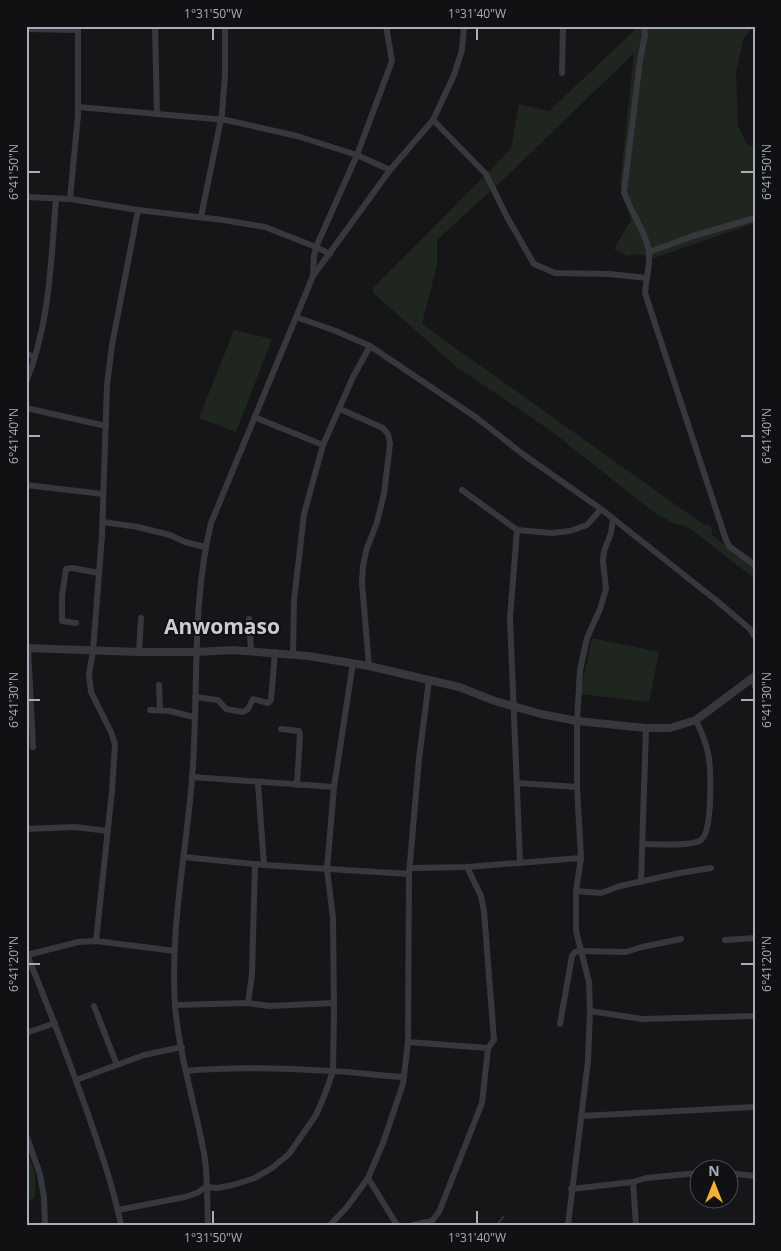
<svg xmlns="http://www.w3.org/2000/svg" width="781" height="1251" viewBox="0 0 781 1251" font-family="'Open Sans',sans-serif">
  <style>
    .green { fill: #1e261f }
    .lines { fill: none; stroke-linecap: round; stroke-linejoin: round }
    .stream { stroke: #2c353c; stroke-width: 2 }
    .minor { stroke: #37383d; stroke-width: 6 }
    .tertiary { stroke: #37383d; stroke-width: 8 }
    .ticks { fill: none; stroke: #a8adb8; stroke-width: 2 }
    .labels { text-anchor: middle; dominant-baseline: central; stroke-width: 4; stroke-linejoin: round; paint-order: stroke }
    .district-label { font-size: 21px; font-weight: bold; fill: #c9ccd4; stroke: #111113 }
    .neatline { fill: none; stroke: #a8adb8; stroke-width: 2 }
    .ticks-label { font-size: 12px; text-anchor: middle; fill: #a8adb8 }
  </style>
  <rect width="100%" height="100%" fill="#161618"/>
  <g class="green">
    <polygon points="639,26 755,26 743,39 736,73 738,126 747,144 755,147 755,223 654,258 638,254 627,256 614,249 631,220 620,184 634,53 508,175 437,240 437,265 422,324 704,525 708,525 712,528 712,535 755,568 755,579 688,527 673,523 652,511 550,430 458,368 373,293 373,288 511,149 519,104 549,111"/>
    <polygon points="234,330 272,339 236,432 199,418"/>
    <polygon points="592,638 659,652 649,702 580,694"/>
    <polygon points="26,1148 35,1173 35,1196 26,1205"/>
  </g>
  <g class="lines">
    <polyline class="stream" points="497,1225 504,1216"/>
    <g class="minor">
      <polyline points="155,26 157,114"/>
      <path d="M644 26 645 35 640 60 624 192C629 209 649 238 649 253 650 266 646 280 645 293L726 540 730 547 755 565"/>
      <polyline points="26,29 78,30"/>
      <polyline points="562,73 563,26"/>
      <polyline points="78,107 226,120 297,136 357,155 390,170"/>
      <polyline points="433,120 486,174 507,217 534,264 555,273 610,274 647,278"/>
      <polyline points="26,197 70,199 138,210 223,220 265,227 316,247 330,254"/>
      <polyline points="70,199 78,115 78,26"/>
      <polyline points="201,217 222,114 225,75 225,26"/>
      <polyline points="649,252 693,236 755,218"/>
      <polyline points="313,275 314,256 316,247 357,155 392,61 386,26"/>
      <polyline points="296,317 336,331 370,346 477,418 524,455 601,509 717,601 750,629 755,637"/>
      <polyline points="26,354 35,357"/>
      <path d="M26 382C50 324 51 260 56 199"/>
      <polyline points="26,408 106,426"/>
      <polyline points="340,409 383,428 388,434 390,444 384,494 377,522 366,551 363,566 362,583 369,666"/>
      <polyline points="254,417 323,445"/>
      <polyline points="26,485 103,494"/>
      <polyline points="462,490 517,530 552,533 570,531 587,525 601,509"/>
      <polyline points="103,522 138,527 170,535 185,542 205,547"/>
      <polyline points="517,530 510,618 520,863"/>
      <polyline points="249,619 251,651"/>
      <polyline points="76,623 62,621 62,596 66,569 72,568 99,573"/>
      <polyline points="28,648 33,747"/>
      <polyline points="139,652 141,618"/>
      <polyline points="293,654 294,601 304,514 323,445 353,377 370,346"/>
      <polyline points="752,678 755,686"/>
      <polyline points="159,685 160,710"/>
      <polyline points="195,697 218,700 226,709 243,712 248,709 253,699 268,703 271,700 275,652"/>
      <polyline points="150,710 170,711 194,717"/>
      <polyline points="281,729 299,731 300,735 297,785"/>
      <polyline points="192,777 334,787"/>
      <polyline points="258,783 264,865"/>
      <polyline points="517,783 577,787"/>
      <polyline points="26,829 75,827 108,831"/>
      <path d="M643 844C656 844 691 847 701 840 713 831 711 768 708 753 706 742 701 731 696 720"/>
      <polyline points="184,857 264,865 409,874"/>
      <polyline points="410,868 467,867 581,858"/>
      <polyline points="641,882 646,728"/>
      <polyline points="576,891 601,893 620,886 680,873 711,868"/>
      <polyline points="725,940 755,938"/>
      <polyline points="96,941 112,791 115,744 111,732 91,692 89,674 93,651 102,535 107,385 112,345 138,210"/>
      <path d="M26 952C48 1006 69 1060 88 1114 101 1152 113 1186 121 1225"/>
      <polyline points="27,955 78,942 96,941 175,951"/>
      <polyline points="248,1003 252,974 255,864"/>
      <polyline points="175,1005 248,1003 269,1006 334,1003"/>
      <polyline points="94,1006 117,1065"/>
      <polyline points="590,1011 642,1019 755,1016"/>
      <polyline points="560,1024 572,956 575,952 580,951 626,952 642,947 681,939"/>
      <polyline points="26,1033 55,1023"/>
      <polyline points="408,1042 488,1048"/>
      <path d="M186 1071C234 1066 284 1068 332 1071 356 1072 380 1076 404 1077"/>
      <polyline points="76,1080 144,1055 182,1047"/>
      <polyline points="581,1116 755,1107"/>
      <polyline points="26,1135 40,1174 44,1197 45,1225"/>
      <polyline points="728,1173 755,1176"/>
      <polyline points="368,1178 397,1225"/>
      <polyline points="633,1182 636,1225"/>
      <polyline points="571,1189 633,1182 646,1178 698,1173"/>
      <polyline points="118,1210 185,1197 197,1193 206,1187 217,1188 233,1185 255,1178 272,1168 289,1154 316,1115 325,1094 333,1071 334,1012 333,918 327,869 334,787 353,663"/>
      <path d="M208 1225C207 1201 208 1176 204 1153 195 1104 179 1055 175 1005 170 928 186 854 192 779 199 693 191 606 211 523L313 276 390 170 433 120 454 75 462 50 464 26"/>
      <polyline points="330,1225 347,1207 368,1178 383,1143 403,1084 408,1042 409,874 419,759 429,680"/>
      <polyline points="413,1225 432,1221 439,1212 482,1103 488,1048 494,1040 484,911 481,896 467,867"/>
      <polyline points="568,1225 588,1061 590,1011 589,982 576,931 576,891 581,858 577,787 577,721 580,670 587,638 600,609 606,589 603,561 604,551 611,533 613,519"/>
      <polyline points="754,1225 755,1224"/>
    </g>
    <polyline class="tertiary" points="26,648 139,652 196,652 233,650 308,656 369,666 459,687 495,701 541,714 577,721 646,728 670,728 696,720 755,676"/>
  </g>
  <path class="ticks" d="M213 28V40M477 28V40M28 172H40M741 172H754M28 436H40M741 436H754M28 700H40M741 700H754M28 964H40M741 964H754M213 1211V1224M477 1211V1224"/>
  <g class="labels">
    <g class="district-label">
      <text x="222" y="626">Anwomaso</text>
    </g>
  </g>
  <rect width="781" height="1251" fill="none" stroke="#111113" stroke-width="55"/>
  <g transform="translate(714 1184)"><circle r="24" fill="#111113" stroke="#4d4f55"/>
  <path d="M0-4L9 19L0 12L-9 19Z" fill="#f2b134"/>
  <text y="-8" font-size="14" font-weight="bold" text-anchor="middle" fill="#a8adb8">N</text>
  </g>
  <rect x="28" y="28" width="726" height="1196" class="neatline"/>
  <g class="ticks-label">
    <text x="213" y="18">1°31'50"W</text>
    <text x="477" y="18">1°31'40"W</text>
    <text transform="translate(14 172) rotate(-90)" y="4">6°41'50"N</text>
    <text transform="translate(767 172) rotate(-90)" y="4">6°41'50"N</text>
    <text transform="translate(14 436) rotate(-90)" y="4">6°41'40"N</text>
    <text transform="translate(767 436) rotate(-90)" y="4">6°41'40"N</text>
    <text transform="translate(14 700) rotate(-90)" y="4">6°41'30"N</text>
    <text transform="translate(767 700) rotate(-90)" y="4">6°41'30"N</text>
    <text transform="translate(14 964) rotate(-90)" y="4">6°41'20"N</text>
    <text transform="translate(767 964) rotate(-90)" y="4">6°41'20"N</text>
    <text x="213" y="1242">1°31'50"W</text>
    <text x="477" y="1242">1°31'40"W</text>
  </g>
</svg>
